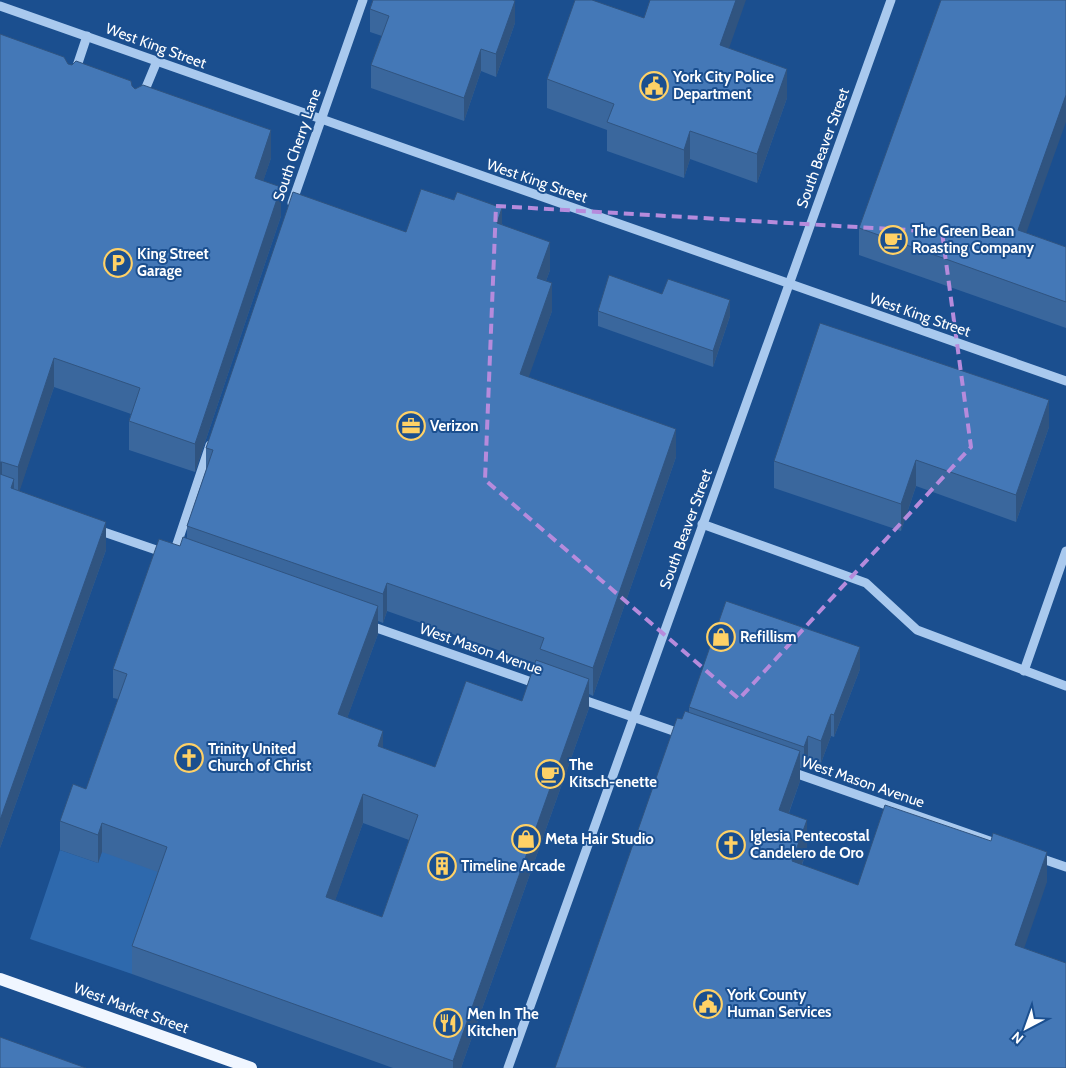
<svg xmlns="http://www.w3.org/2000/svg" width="1066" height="1068" viewBox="0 0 1066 1068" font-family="Cabin,sans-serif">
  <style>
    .green { fill: #2e69ad }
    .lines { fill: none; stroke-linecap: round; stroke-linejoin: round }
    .minor { stroke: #a9c9ee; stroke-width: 9 }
    .major { stroke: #f0f6ff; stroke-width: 12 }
    .wall { fill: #3a679d; fill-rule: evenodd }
    .shaded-wall { fill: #305480 }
    .building { fill: #4478b7; stroke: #305480; fill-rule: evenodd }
    .marked { fill: none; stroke: #b68bdc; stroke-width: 4; stroke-dasharray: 10 6; stroke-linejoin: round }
    .labels { text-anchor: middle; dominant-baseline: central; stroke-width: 4; stroke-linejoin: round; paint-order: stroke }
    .street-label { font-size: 15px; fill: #fff; stroke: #1b4f8f }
    .poi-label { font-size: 15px; font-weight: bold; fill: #fff; stroke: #1b4f8f; text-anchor: start }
  </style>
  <rect width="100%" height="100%" fill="#1b4f8f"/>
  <polygon class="green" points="104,845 167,876 132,974 30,939 60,850 98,863"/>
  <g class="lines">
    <g class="minor">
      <polyline points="0,6 1066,381"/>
      <polyline points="75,72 87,36"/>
      <polyline points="142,97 157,61"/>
      <polyline points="292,203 363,0"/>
      <polyline points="702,524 866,583 917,630 1066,686"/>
      <polyline points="95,529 165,553"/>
      <polyline points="173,556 210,445"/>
      <polyline points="368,625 540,685"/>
      <polyline points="1024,671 1066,551"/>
      <polyline points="578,698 682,734"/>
      <polyline points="789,771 1001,845"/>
      <polyline points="1037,857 1066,867"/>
      <polyline points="508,1068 891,0"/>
    </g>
    <polyline class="major" points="0,979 251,1068"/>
  </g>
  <g class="wall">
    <polygon points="370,9 515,23 496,77 481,71 464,121 371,88 371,65 382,36 370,32"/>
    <polygon points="0,34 68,64 132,86 135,89 271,158 263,181 281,216 195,472 129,450 129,421 131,414 54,387 19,491 106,550 0,848"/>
    <polygon points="729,49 787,98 757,183 690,159 684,178 607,151 607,130 547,108 547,79"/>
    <path d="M502 224 550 270 546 281 552 311 528 377 676 457 593 696 589 694V708L461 1068H393L132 974V946L158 872 102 852 98 863 60 850V821L86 789 118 699 113 698V669L180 546 187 539V526L206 470V448L406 232ZM387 611 535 663 522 701 435 767 383 748 347 718 378 634V621L383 623ZM363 823 409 840 382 917 335 900Z"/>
    <polygon points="859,228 1027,233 1066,247 1066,328 859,255"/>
    <polygon points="662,294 730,316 713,367 598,326 598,311"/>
    <polygon points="1049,427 1016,522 916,486 901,531 774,488 774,461"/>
    <polygon points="860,669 834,737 831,736 821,763 808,758 804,769 800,768 800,781 789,813 807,850 802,865 858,885 1047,882 555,1068 682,719 689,712 689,707"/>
  </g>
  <g class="shaded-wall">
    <polygon points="736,0 746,0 720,74 720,45"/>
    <polygon points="515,1 515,23 496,77 496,54"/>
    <polygon points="481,49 481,71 464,121 464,98"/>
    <polygon points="787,69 787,98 757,183 757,154"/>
    <polygon points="1066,95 1066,122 1018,256 1018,230"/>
    <polygon points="271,130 271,158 255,206 255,178"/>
    <polygon points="690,131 690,159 684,178 684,150"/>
    <polygon points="281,187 281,216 195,472 195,444"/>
    <polygon points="502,208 502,236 497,223"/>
    <polygon points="550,242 550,270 537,306 537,278"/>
    <polygon points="552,283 552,311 520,402 520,374"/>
    <polygon points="730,300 730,316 713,367 713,351"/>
    <polygon points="54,358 54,387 18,496 18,467"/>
    <polygon points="1049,400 1049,427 1016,522 1016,495"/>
    <polygon points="676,429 676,457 593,696 593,668"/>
    <polygon points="916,460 916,486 901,531 901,504"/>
    <polygon points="0,462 2,462 2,490 0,491"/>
    <polygon points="14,479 14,507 11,488"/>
    <polygon points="106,522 106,550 0,848 0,820"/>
    <polygon points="387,583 387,611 383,623 383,594"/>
    <polygon points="378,606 378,634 338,743 338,714"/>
    <polygon points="860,647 860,669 834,737 834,715"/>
    <polygon points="589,679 589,708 461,1068 453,1068 453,1061"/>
    <polygon points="831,714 831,736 821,763 821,741"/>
    <polygon points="383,731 383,760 378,746"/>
    <polygon points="808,736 808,758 804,769 804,747"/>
    <polygon points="800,751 800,781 779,840 779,810"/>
    <polygon points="363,794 363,823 326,926 326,897"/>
    <polygon points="807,820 807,850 792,891 792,861"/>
    <polygon points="102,823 102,852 98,863 98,835"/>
    <polygon points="1047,852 1047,882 1015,975 1015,945"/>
  </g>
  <g class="building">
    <polygon points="373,0 513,0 515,1 496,54 481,49 464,98 371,65 389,16 370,9"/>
    <polygon points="575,0 592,0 644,18 650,0 736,0 720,45 787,69 757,154 690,131 684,150 607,122 614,104 547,79"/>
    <polygon points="941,0 1066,0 1066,95 1018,230 1066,247 1066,302 859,228"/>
    <polygon points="0,34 64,57 68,64 72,65 76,61 131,81 132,86 135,89 143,85 271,130 255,178 281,187 195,444 129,421 140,388 54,358 18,467 2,462 0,462"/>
    <polygon points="421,189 454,200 457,192 502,208 497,223 550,242 537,278 552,283 520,374 676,429 593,668 540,649 544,638 387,583 383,594 187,526 213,450 206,448 293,192 406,232"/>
    <polygon points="609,275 662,294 668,279 730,300 713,351 598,311"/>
    <polygon points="820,323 1049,400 1016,495 916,460 901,504 774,461"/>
    <polygon points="0,474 14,479 11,488 106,522 0,820"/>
    <path d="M183 537 378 606 338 714 383 731 378 746 435 767 466 681 522 701 536 660 589 679 453 1061 132 946 167 847 102 823 98 835 60 821 73 784 86 789 127 674 113 669 159 539 180 546ZM363 794 418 815 382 917 326 897Z"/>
    <polygon points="726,601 860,647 834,715 831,714 821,741 808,736 804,747 689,707"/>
    <polygon points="685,711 800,751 779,810 807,820 792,861 858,885 885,805 991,841 993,833 1047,852 1015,945 1066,963 1066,1068 555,1068 677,718 682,719"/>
    <polygon points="0,1037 86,1068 0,1068"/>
  </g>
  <path class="marked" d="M496 206 942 232 971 447 739 699 485 480Z"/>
  <defs>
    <symbol id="civic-ring" viewBox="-11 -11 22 22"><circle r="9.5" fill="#1b4f8f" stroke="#ffd166" stroke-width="1.5"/><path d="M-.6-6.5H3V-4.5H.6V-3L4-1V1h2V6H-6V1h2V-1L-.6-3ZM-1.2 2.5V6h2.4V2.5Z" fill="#ffd166"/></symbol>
    <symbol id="cafe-ring" viewBox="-11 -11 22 22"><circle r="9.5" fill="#1b4f8f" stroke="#ffd166" stroke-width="1.5"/><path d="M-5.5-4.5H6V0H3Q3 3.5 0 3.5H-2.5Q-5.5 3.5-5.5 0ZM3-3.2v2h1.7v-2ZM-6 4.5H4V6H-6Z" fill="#ffd166"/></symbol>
    <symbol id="parking-ring" viewBox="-11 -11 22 22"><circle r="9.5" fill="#1b4f8f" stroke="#ffd166" stroke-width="1.5"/><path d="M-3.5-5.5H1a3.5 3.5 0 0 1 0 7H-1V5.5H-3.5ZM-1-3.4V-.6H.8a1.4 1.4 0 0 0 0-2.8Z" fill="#ffd166"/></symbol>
    <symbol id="office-ring" viewBox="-11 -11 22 22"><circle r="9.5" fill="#1b4f8f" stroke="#ffd166" stroke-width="1.5"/><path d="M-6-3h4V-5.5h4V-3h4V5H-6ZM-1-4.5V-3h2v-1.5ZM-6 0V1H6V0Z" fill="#ffd166"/></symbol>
    <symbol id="shop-ring" viewBox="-11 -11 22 22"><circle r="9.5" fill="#1b4f8f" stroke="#ffd166" stroke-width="1.5"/><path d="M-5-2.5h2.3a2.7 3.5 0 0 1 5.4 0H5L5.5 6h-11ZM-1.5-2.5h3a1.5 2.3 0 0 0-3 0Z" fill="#ffd166"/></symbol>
    <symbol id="church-ring" viewBox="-11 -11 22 22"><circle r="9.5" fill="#1b4f8f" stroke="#ffd166" stroke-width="1.5"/><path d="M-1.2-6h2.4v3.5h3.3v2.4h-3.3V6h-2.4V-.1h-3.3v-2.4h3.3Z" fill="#ffd166"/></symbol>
    <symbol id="building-ring" viewBox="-11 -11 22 22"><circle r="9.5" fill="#1b4f8f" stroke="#ffd166" stroke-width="1.5"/><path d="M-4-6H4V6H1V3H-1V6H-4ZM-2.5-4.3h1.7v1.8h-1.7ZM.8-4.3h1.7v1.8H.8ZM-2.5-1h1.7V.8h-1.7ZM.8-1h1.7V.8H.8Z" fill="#ffd166"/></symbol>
    <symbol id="restaurant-ring" viewBox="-11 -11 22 22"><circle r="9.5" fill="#1b4f8f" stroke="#ffd166" stroke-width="1.5"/><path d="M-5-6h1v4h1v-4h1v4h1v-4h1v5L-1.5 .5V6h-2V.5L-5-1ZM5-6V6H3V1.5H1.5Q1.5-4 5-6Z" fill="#ffd166"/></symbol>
  </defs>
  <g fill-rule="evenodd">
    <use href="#civic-ring" x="638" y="70" width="32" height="32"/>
    <use href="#cafe-ring" x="877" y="224" width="32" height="32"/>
    <use href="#parking-ring" x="102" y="247" width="32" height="32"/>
    <use href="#office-ring" x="395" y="410" width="32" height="32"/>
    <use href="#shop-ring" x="705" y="621" width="32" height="32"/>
    <use href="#church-ring" x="173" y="742" width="32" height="32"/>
    <use href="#cafe-ring" x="534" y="758" width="32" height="32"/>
    <use href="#shop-ring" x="510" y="823" width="32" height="32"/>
    <use href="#church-ring" x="715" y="829" width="32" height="32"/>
    <use href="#building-ring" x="426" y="850" width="32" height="32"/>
    <use href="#civic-ring" x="692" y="988" width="32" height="32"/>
    <use href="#restaurant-ring" x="432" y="1007" width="32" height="32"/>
  </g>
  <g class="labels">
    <g class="street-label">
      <text transform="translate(156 46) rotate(20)">West King Street</text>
      <text transform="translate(297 145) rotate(-71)">South Cherry Lane</text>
      <text transform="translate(823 148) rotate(-70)">South Beaver Street</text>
      <text transform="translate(537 181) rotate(19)">West King Street</text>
      <text transform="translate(920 315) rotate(19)">West King Street</text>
      <text transform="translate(686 529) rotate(-70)">South Beaver Street</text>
      <text transform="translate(481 649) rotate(19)">West Mason Avenue</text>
      <text transform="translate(863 782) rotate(19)">West Mason Avenue</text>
      <text transform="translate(131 1008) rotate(20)">West Market Street</text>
    </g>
    <g class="poi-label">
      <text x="673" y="77">York City Police<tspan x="673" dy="17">Department</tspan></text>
      <text x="912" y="231">The Green Bean<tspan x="912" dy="17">Roasting Company</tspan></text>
      <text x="137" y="254">King Street<tspan x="137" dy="17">Garage</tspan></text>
      <text x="430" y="426">Verizon</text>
      <text x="740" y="637">Refillism</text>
      <text x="208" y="749">Trinity United<tspan x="208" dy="17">Church of Christ</tspan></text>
      <text x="569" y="765">The<tspan x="569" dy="17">Kitsch-enette</tspan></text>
      <text x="750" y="836">Iglesia Pentecostal<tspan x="750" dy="17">Candelero de Oro</tspan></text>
      <text x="545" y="839">Meta Hair Studio</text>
      <text x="461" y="866">Timeline Arcade</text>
      <text x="727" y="995">York County<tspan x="727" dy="17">Human Services</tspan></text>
      <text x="467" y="1014">Men In The<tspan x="467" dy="17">Kitchen</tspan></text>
    </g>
  </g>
  <g transform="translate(1026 1028) rotate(221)" stroke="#1b4f8f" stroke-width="4" paint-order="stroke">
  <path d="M0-4L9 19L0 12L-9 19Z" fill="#ffffff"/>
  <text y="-8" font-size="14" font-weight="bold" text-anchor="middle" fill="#ffffff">N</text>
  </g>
</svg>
